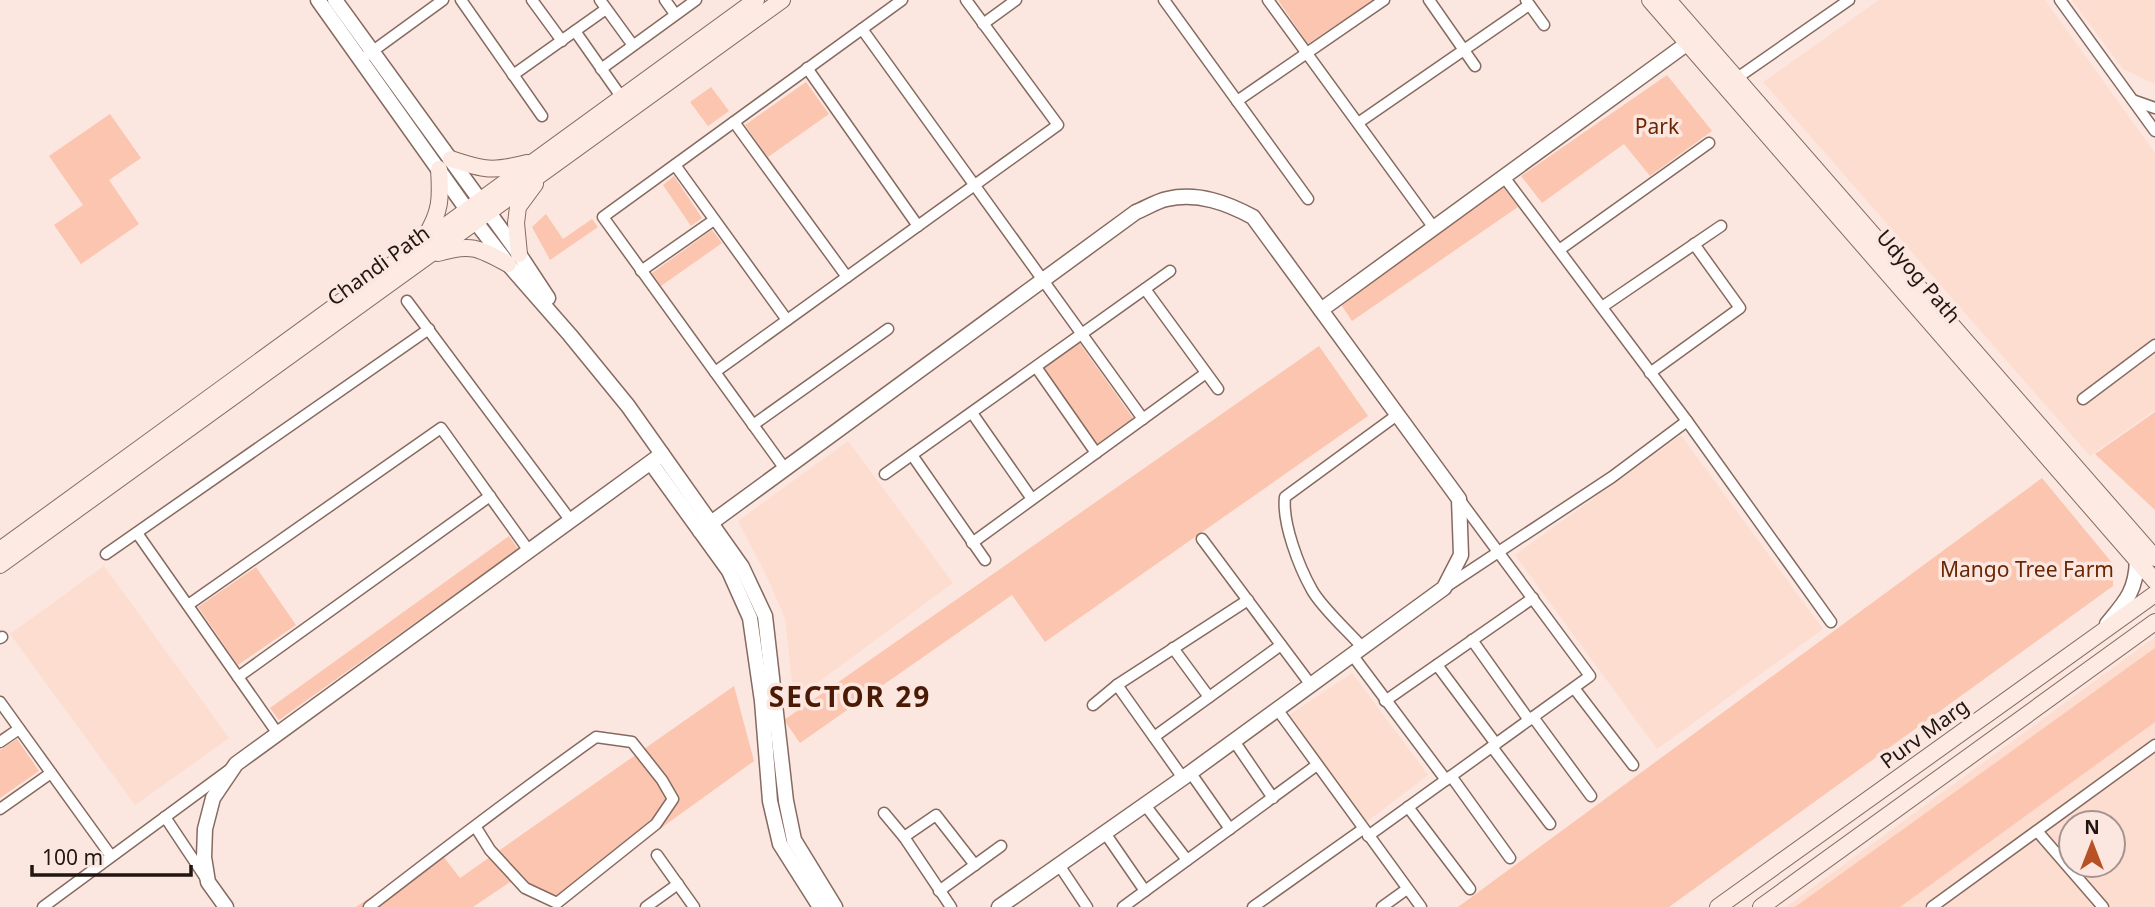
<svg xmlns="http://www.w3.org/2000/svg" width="2155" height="907" viewBox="0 0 2155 907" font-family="'Noto Sans',sans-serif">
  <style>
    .built { fill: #fdddd0; fill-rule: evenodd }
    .green { fill: #fcc5af }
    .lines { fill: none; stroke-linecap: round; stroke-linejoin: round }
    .minor-casing { stroke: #866a5f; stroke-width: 13 }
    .tertiary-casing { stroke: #866a5f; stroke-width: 17 }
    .secondary-casing { stroke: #866a5f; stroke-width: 18 }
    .minor { stroke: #fff; stroke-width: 10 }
    .tertiary { stroke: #fff; stroke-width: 14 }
    .secondary { stroke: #fdeae2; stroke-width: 16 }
    .labels { text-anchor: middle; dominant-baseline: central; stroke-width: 7; stroke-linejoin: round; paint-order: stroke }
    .park-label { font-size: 21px; fill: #6b2704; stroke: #fbe7e0 }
    .street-label { font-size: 21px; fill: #211612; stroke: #fbe7e0 }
    .district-label { font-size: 28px; font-weight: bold; letter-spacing: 2px; fill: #4a1a05; stroke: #fbe7e0 }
  </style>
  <rect width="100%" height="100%" fill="#fbe7e0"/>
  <g class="built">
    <polygon points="1879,0 2045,0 2155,153 2155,410 2090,456 1763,82"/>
    <polygon points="2072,0 2155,0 2155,84 2123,69"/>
    <polygon points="1681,435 1823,629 1657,749 1515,555"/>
    <polygon points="848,441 953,583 794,700 785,618 766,575 738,521"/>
    <polygon points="104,566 229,738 135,805 10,634"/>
    <path d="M2155 637V907H1786ZM2071 823H2113V865H2071Z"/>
    <polygon points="1352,673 1428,775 1365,823 1288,716"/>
  </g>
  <g class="green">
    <polygon points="1278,0 1373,0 1308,44"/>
    <polygon points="1667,75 1712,131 1650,176 1624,144 1542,203 1521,176"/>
    <polygon points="806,82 829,114 768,157 745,125"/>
    <polygon points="711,87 729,111 708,126 690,102"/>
    <polygon points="110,114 141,158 109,180 139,224 81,264 54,225 83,205 49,156"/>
    <polygon points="674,176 702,218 691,226 663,185"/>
    <polygon points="1503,187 1518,207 1352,321 1340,303"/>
    <polygon points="546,214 563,239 592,219 598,227 550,260 532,227"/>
    <polygon points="712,230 722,243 661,286 652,273"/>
    <polygon points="1078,341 1133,418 1097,444 1042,367"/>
    <polygon points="1319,346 1368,416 1045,642 1012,595 800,743 784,720"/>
    <polygon points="2155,412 2155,510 2095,454"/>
    <polygon points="2042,478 2113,564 2113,586 1669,907 1458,907"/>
    <polygon points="509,536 518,549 279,720 270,708"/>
    <polygon points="256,567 296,625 238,665 198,607"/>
    <polygon points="2155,648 2155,722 1900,907 1795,907"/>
    <polygon points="734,686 754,761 557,903 510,882 473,907 356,907 439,851 460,878"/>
    <polygon points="17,739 39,771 0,798 0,750"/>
  </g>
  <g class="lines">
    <defs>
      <g id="minor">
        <polyline points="461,0 542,116"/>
        <polyline points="532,0 562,41"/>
        <polyline points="600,0 632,44"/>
        <polyline points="665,0 675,14"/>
        <polyline points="1164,0 1308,199"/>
        <polyline points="1268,0 1434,228"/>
        <polyline points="1429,0 1475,66"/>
        <polyline points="1526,0 1544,25"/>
        <polyline points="2060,0 2155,131"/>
        <polyline points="983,24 1016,0"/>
        <polyline points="862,29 1143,419"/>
        <polyline points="575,31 622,98"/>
        <polyline points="366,56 443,0"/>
        <polyline points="807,68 918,226"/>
        <polyline points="601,69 696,0"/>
        <polyline points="513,75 606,9"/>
        <polyline points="1737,78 1849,0"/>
        <polyline points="1237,101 1384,0"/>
        <polyline points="2135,101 2155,108"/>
        <polyline points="734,122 847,277"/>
        <polyline points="1358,123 1529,5"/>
        <polyline points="675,165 787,320"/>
        <polyline points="1504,177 1687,421 1831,622"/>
        <polyline points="1559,250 1709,143"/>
        <polyline points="641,271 714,220"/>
        <polyline points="1145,289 1218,389"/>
        <polyline points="407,301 571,521"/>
        <polyline points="1602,307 1721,226"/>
        <polyline points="1036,367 1096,453"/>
        <polyline points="715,372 1058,125 966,0"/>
        <polyline points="1650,373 1740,308 1694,244"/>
        <polyline points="2083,399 2155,345"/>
        <polyline points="972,413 1032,499"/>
        <polyline points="753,425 888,329"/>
        <polyline points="912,455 985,560"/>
        <polyline points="785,469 603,217 902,0"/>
        <polyline points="885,474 1170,271"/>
        <polyline points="137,533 278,734"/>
        <polyline points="1202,539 1311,685"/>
        <polyline points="972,543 1206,373"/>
        <polyline points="106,554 429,329"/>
        <polyline points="1444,588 1612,477 1687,421"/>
        <polyline points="188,605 441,428 529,551"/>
        <polyline points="0,638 2,637"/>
        <polyline points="1472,640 1529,720"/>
        <path d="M1362 647C1348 631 1322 608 1312 590 1299 567 1282 523 1285 497L1397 415"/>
        <polyline points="1173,648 1209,697"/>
        <polyline points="1353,656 1446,780"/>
        <polyline points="1437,665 1496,744"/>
        <polyline points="238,677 490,496"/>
        <polyline points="1117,685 1183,778"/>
        <polyline points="1574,688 1633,765"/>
        <polyline points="1385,701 1533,598"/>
        <polyline points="0,702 111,856"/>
        <polyline points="1093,705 1117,685 1248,600"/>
        <polyline points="1277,709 1421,907"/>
        <polyline points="1533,717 1591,796"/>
        <polyline points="1154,737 1281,645"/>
        <polyline points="1234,741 1273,798"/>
        <polyline points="0,742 19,729"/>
        <polyline points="1492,747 1550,824"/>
        <polyline points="1190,772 1230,829"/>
        <polyline points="1451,776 1510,858"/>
        <polyline points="1145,805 1187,860"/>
        <polyline points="1408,807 1470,889"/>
        <polyline points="0,809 51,773"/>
        <polyline points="884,813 904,837 951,907"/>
        <polyline points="165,817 207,880"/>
        <polyline points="2037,831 2103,907"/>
        <polyline points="1105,833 1145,891"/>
        <polyline points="1368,836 1590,676 1459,499"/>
        <polyline points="904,837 936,815 975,865"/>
        <polyline points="657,855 694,907"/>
        <polyline points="1059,865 1087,907"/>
        <polyline points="939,891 1001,846"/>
        <polyline points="43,907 229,770"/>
        <path d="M369 907C444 849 519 792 596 737L632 742 662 780 673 799 656 824 557 903 525 888 490 850 475 826"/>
        <polyline points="646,907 678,884"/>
        <polyline points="1123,907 1317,765"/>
        <polyline points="1253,907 1363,829"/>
        <polyline points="1382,907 1407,889"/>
        <polyline points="1932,907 2155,745"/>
      </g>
      <g id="tertiary">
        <polyline points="318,0 475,221 508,264 570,335 628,406 742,567 765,616 786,801 794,840 835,907"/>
        <polyline points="335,0 519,254 548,298"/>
        <polyline points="1321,310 1696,37"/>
        <polyline points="651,463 729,571 750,618 762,701 770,801 780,844 820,907"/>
        <path d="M700 531 1136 212C1146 208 1157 201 1167 199 1198 192 1227 203 1253 217L1459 499 1461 555 1444 588 1183 778 999 907"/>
        <path d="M2107 624C2126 601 2136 591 2137 560"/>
        <polyline points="226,907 208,882 204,857 205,829 213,798 236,764 662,454"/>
      </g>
      <g id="secondary">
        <polyline points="1650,0 2155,581"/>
        <polyline points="1668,0 2155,558"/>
        <path d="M451 159C484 170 492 172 527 163"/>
        <path d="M425 237C441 212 441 198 439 169"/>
        <path d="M438 253C471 243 479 248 508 264"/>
        <polyline points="519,254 516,223 518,207 535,184"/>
        <polyline points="0,550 756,0"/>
        <polyline points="0,565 782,0"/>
        <polyline points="1718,907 2155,594"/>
        <polyline points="1761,907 2155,622"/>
      </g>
    </defs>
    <use href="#minor" class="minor-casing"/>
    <use href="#tertiary" class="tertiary-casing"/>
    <use href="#secondary" class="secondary-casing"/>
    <use href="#minor" class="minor"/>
    <use href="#tertiary" class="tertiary"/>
    <use href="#secondary" class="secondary"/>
  </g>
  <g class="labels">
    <g class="park-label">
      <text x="1657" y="126">Park</text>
      <text x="2027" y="569">Mango Tree Farm</text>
    </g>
    <g class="street-label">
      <text transform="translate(378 265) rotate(-36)">Chandi Path</text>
      <text transform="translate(1919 276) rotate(49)">Udyog Path</text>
      <text transform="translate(1924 733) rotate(-36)">Purv Marg</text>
    </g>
    <g class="district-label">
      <text x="850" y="696">SECTOR 29</text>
    </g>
  </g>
  <g transform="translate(2092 844)"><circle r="33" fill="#fbe7e0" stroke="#a4938e" stroke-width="2"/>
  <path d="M0-5L12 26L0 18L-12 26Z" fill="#b85225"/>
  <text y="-10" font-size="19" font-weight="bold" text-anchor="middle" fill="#211612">N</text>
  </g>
  <path d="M32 865v10h159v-10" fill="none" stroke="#211612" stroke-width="3.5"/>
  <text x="42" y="865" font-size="21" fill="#211612" stroke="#fbe7e0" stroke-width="5" paint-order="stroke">100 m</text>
</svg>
